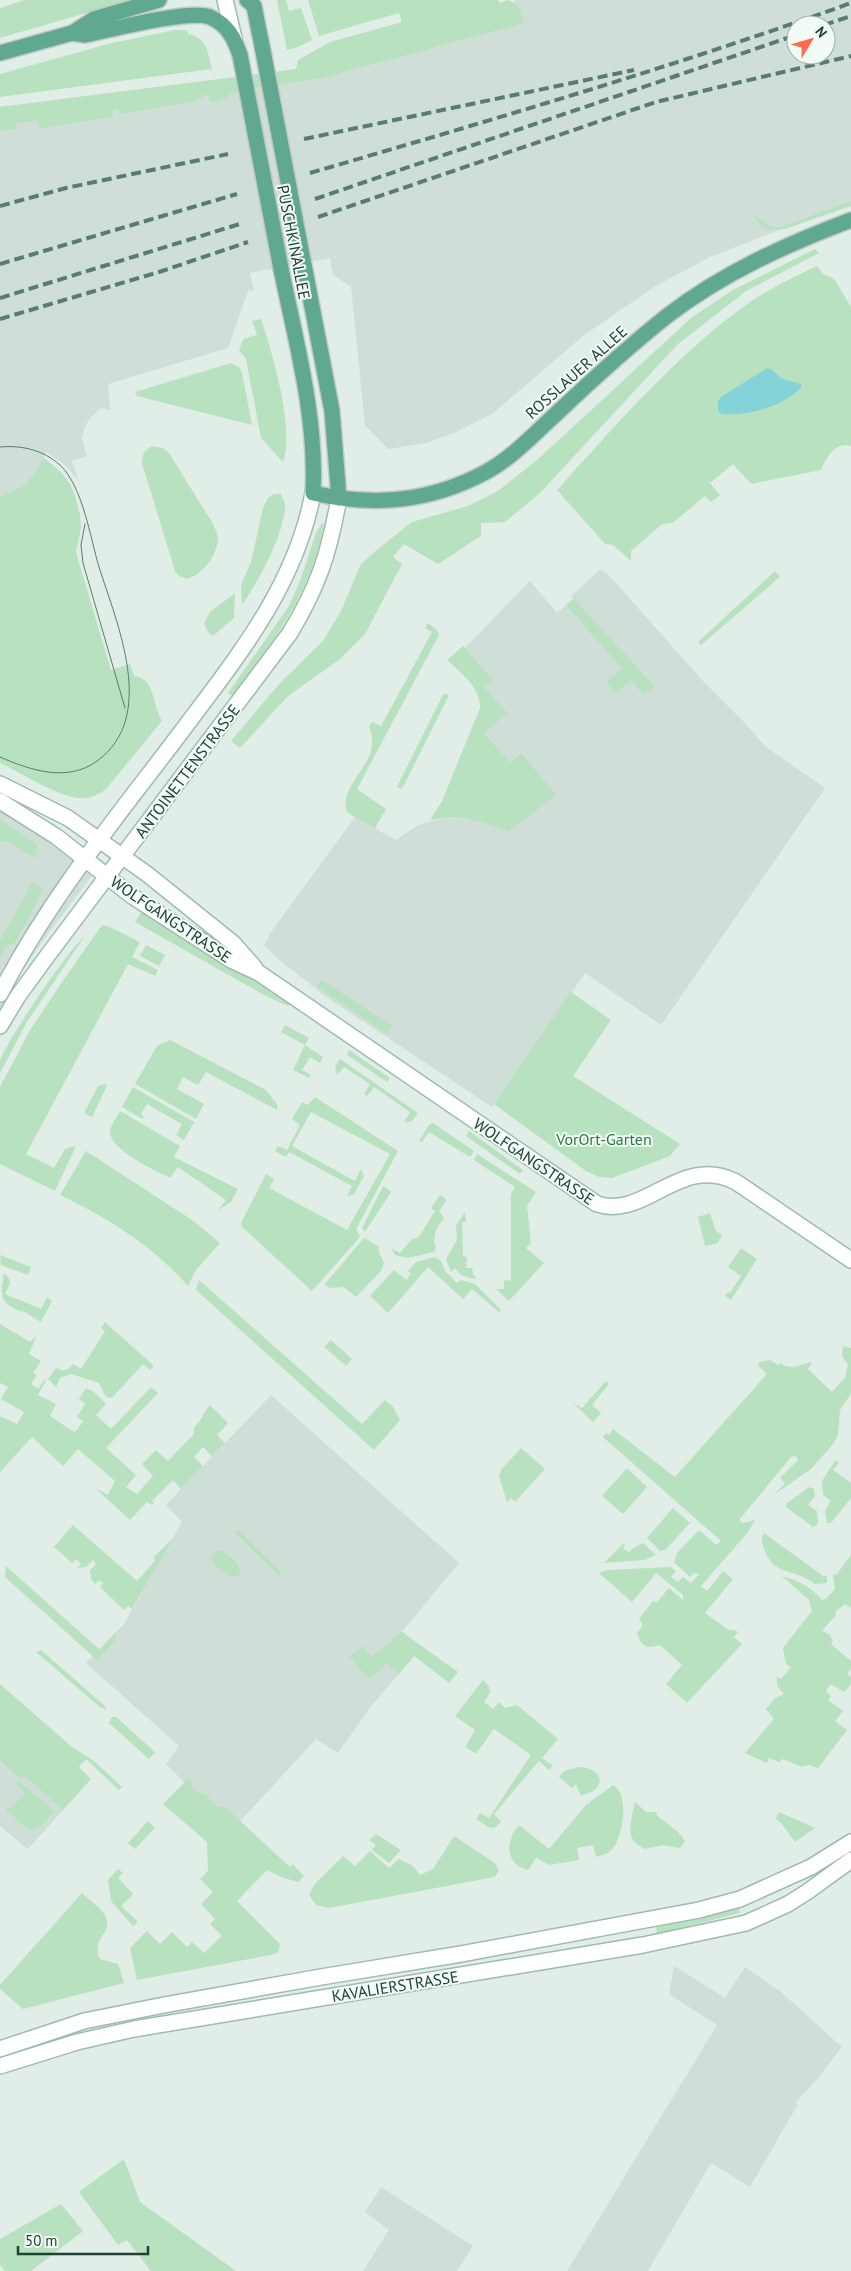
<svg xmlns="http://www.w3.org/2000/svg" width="851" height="2271" viewBox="0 0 851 2271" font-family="'PT Sans',sans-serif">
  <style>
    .built { fill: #cfded6; fill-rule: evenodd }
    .green { fill: #b8e1bf }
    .water { fill: #83d3d9 }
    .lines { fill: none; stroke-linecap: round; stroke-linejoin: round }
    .secondary-casing { stroke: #9ebbae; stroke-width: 18 }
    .primary-casing { stroke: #c0cac6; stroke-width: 18 }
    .secondary { stroke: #fff; stroke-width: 15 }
    .primary { stroke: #61a890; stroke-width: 15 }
    .tram { stroke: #5a7c70; stroke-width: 1 }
    .rail { stroke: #5a7c70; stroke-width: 4; stroke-dasharray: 10 5; stroke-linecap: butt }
    .primary-bridge-casing { stroke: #c0cac6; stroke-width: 18; stroke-linecap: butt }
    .primary-bridge { stroke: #61a890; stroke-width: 15 }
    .labels { text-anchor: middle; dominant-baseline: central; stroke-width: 4; stroke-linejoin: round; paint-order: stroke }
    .street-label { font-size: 16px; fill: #1f4135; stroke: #f2faf5 }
    .park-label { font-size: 16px; fill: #257c3f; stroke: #f2faf5 }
  </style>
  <rect width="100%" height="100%" fill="#e1eee7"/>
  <g class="built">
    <path d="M515 0H851V202L710 257 654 287 583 336 492 414 454 433 426 443 388 449 365 425 351 287 333 275 330 258 250 273 254 290 248 291 228 348 108 384 110 410 101 408 91 417 85 426 82 439 87 456 72 461 78 480 64 464 46 452 42 462 27 484 0 497V107L309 68 510 8ZM796 25H826V55H796Z"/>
    <polygon points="600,570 607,573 702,680 743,721 766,747 825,788 661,1025 585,973 492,1107 325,996 277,958 264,945 271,932 355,817 396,840 418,825 443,818 480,820 508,832 520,753 510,762 484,733 484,687 492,680 465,648 530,581 557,613 573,599 571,596"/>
    <polygon points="0,796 103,861 45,938 16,980 0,1012"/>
    <polygon points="271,1395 459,1563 402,1632 422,1647 372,1705 338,1753 316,1739 232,1830 166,1764 179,1746 86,1663 124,1624 182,1522 166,1505"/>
    <polygon points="0,1696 24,1776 63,1810 28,1849 0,1826"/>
    <polygon points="674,1966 725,1998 745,1967 780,1991 842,2047 818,2078 796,2102 798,2104 750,2187 711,2163 648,2271 567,2271 717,2025 669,1994"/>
    <polygon points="381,2187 473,2246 457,2271 363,2271 389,2230 365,2212"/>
  </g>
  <g class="green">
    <polygon points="25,0 131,0 0,38 0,8"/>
    <polygon points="277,0 286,0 289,11 301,8 312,40 298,47 287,50"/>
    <polygon points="308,0 498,0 500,3 508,0 518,5 524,23 322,78 253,88 231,94 221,101 210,102 208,94 195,101 120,114 118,109 112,110 113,117 40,128 37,120 15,124 16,129 0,131 0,107 296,69 298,60 330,42 402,22 399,13 319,36"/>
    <path d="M174 30H187L188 34C207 38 208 52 212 69L0 97V74L108 44Z"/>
    <path d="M851 201V206L785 229C772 230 759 230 754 215L771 227H782Z"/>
    <polygon points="815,249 819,253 746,291 677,345 540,493 505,522 481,523 481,536 438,564 404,544 393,557 402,564 365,634 340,659 288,696 240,748 231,741 280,683 323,641 341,611 361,564 379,548 412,522 468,506 498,491 537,460 691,318 731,291"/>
    <path d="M817 266 823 274 834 279 851 307V446C835 442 826 458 821 470L751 484 733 464 710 483 720 495 711 502 705 496 674 522 661 525 631 551V561L613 545 605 544 557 490C615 426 679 352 750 302 771 288 794 277 817 266Z"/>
    <path d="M261 319C272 351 295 430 283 462L261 438 246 359 239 350 243 339 257 335 252 321Z"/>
    <polygon points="231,363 240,368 242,373 252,425 137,396 135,392"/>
    <path d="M152 446 163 448 169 453 213 524C215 529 218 534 218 539 217 556 203 574 187 579L179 576 175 571 142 463C142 454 144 451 152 446Z"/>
    <path d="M44 458 61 472 70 484 75 496 80 514 81 528 76 552 111 670 130 664 134 676C156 679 152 705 162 721L106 789C98 795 90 799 80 798 61 798 19 772 0 763V497L27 484Z"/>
    <path d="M274 494H281C283 499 286 504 285 509 282 538 258 582 242 605L241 585 251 562 263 508 268 498Z"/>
    <path d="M322 523 324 524C313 591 272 643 233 696L228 693 289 606 300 581 316 533Z"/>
    <polygon points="775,571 780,577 701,645 698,642"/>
    <polygon points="235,593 234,618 213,636 208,632 204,623 210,612"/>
    <polygon points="574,599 654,686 644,695 631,680 616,693 606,683 622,668 566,605"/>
    <path d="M428 623 438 631 439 635 357 789 386 809 375 828 351 815 346 810C342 785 370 768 372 745 373 739 371 733 369 726L372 722 381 726 432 632 425 628Z"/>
    <path d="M463 646 493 680 484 687 507 713 484 733 510 762 521 753 556 795 508 832C482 821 459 814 430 820L442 801 480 708C481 688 461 673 447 660Z"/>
    <polygon points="444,693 449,695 402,789 397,787"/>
    <polygon points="0,819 38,845 35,858 6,841 0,841"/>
    <polygon points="32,883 42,888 38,900 15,943 6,946 0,957 0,940"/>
    <polygon points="142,911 253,979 289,1004 288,1006 264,995 135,922"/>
    <polygon points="102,925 110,927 140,942 132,957 158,970 155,976 128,964 26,1154 54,1168 65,1149 76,1146 55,1191 0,1164 0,1087 29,1032 58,988"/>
    <path d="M84 937 27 1022 0 1073C0 1069 0 1065 0 1061 3 1046 71 946 84 937Z"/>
    <polygon points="146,945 165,955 159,966 140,956"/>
    <polygon points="322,980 392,1026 387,1034 317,987"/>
    <polygon points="571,992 611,1020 573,1076 680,1144 670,1156 612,1178 599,1177 586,1171 494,1104"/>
    <polygon points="285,1025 309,1038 305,1045 323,1057 320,1063 310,1057 302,1070 311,1075 309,1078 293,1070 305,1045 281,1032"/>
    <polygon points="170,1040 266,1090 277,1104 277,1110 206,1072 198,1085 183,1077 177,1089 204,1104 196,1119 135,1084 157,1046"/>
    <polygon points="349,1050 390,1078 387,1082 347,1055"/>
    <path d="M340 1059 418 1113C414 1119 412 1123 404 1122L410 1112 374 1087 367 1096 364 1094 370 1084 344 1067 337 1075 335 1066Z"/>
    <polygon points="105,1084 107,1086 92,1117 84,1113 98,1086"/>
    <polygon points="133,1087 194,1122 184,1140 176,1135 182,1124 147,1104 141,1114 144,1117 142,1119 122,1107"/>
    <polygon points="315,1097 398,1151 356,1229 360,1237 312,1291 242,1227 241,1223 266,1174 274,1179 269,1188 347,1230 390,1154 311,1112 292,1146 355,1181 361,1169 364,1176 354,1194 347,1196 352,1186 289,1152 286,1157 275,1151 278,1146 287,1150 300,1125 292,1119 302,1102 308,1105"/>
    <path d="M120 1111 180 1146 174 1157 238 1189 231 1202 218 1210 226 1200 178 1167 170 1178C155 1170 112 1151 110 1133 110 1126 116 1118 120 1111Z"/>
    <polygon points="433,1123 474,1151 470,1157 429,1132 422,1142 419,1141 429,1125"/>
    <polygon points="469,1131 523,1170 520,1174 466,1136"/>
    <path d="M86 1151 192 1220 220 1243 196 1270 188 1286C152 1245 108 1218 60 1195Z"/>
    <polygon points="477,1154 536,1192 527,1206 531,1243 526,1248 544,1263 509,1301 496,1289 504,1289 504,1280 511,1281 511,1194 515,1187 474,1160"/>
    <polygon points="383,1186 391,1192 365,1232 362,1228"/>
    <path d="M440 1195 447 1200 439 1211 444 1218C436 1228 432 1236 436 1248L434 1252 408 1258 395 1255 391 1248 400 1253 412 1239 418 1238 435 1211 431 1208Z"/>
    <polygon points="465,1212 466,1222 462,1222 463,1256 467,1257 466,1268 472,1268 473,1274 476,1278 474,1279 461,1275 455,1268 451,1272 446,1259 457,1240 456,1226"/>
    <polygon points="710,1213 716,1231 722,1235 718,1243 705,1246 698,1217"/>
    <polygon points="364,1238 378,1246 379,1252 384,1263 381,1271 356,1297 344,1287 329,1288 325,1284"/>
    <polygon points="741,1248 757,1259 731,1300 725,1296 728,1292 730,1293 741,1276 728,1267"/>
    <polygon points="0,1255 31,1267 28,1275 1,1265"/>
    <polygon points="434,1257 441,1261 445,1271 457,1283 461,1280 475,1284 501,1310 499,1312 472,1289 463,1299 428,1267 388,1313 370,1296 394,1270 406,1280 411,1274 408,1271 416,1262"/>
    <path d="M4 1273 9 1278 10 1283 5 1294 41 1309 47 1297 52 1301 41 1322 23 1311 22 1312C0 1303 0 1297 4 1273Z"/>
    <polygon points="199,1280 362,1424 385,1400 393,1407 400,1420 374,1450 196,1290"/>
    <path d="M105 1322 154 1366 150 1370 143 1364 112 1398 106 1397 99 1383 71 1374 60 1378 56 1387 48 1379 56 1368C64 1372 67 1371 73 1364L81 1369 105 1331 101 1328Z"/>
    <path d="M0 1324 30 1342 37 1335 29 1354 41 1361 33 1373 37 1375 31 1384 38 1389 44 1380 46 1381 38 1395 56 1404 50 1416 74 1432 78 1429 83 1421 77 1417 85 1404 79 1399 86 1388 93 1391 106 1404 96 1415 111 1429 151 1387 158 1393 106 1448 136 1475 126 1487 137 1494 153 1476 142 1464 156 1450 168 1461 194 1434V1428C201 1421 203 1413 210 1405L228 1423 217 1435 225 1443 212 1456 203 1447 194 1457 203 1466 181 1489 173 1480 152 1501 154 1503 152 1505 147 1502 130 1520 95 1488 108 1495 115 1481 78 1449 63 1466 32 1437 0 1472V1416L17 1424 24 1412 1 1399 8 1387 0 1383Z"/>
    <polygon points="331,1340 352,1359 346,1366 324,1347"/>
    <path d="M843 1346 851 1348V1394L840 1410 838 1435 834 1443 811 1469 775 1494 785 1483 780 1478 798 1460 796 1456 791 1457 739 1520 743 1523 755 1520 748 1532 701 1586 707 1591 723 1571 733 1579 705 1613 729 1630H734L738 1632 734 1637 742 1644 687 1703 666 1684 682 1665 660 1645C647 1649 641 1647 637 1633L642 1627V1623L639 1619 653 1601 657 1602 669 1588 683 1600V1595L656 1573 632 1602 599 1573 608 1570 670 1567 676 1571 671 1577 678 1582 683 1577 691 1583 699 1574 694 1573 690 1577 674 1562 677 1553 699 1530 716 1545 721 1541 603 1437 606 1433 609 1435 613 1429 675 1477 767 1374 758 1365 760 1362 770 1360 778 1365 781 1363 784 1366 794 1367 812 1362 808 1369 832 1392 845 1378 848 1364 842 1357Z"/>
    <polygon points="606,1381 609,1384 592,1405 601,1413 593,1422 573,1403 582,1408"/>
    <polygon points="521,1448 545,1469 515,1502 511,1498 507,1502 499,1476 501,1470"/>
    <polygon points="835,1461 839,1462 833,1470 851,1483 851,1498 831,1523 827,1523 825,1510 831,1501 823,1495 822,1481"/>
    <polygon points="627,1468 647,1487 623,1514 602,1496"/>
    <polygon points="809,1487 814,1489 815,1496 808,1505 817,1511 818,1524 813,1527 786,1507 786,1504"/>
    <polygon points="673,1508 690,1523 665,1550 660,1551 647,1538"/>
    <polygon points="73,1525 137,1581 155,1561 154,1557 174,1537 132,1609 128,1606 124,1610 100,1587 103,1583 99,1580 95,1584 91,1579 90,1570 96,1564 93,1560 86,1567 77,1568 81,1564 76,1559 72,1563 54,1547"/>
    <polygon points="238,1530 281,1572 279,1576 235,1533"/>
    <path d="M764 1533 823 1576H827V1583L815 1584C793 1567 774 1577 764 1549 762 1542 761 1540 764 1533Z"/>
    <polygon points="643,1543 656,1555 645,1560 604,1563 623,1544 625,1544 623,1549 630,1552 632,1549"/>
    <polygon points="222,1550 238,1564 241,1574 232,1577 217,1567 211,1558 214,1552"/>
    <path d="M851 1555V1608L845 1604 836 1611 835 1616 822 1631 830 1635 833 1641 831 1644 851 1661V1669L847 1674 851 1677V1684L844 1692 831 1684 826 1691 831 1696 828 1700 843 1711 835 1721 847 1730 818 1768 809 1765 802 1767 783 1759 779 1762 769 1758 767 1763 745 1753 774 1719 766 1709 775 1698 784 1694 777 1686V1676L781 1679 791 1667 786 1664 783 1648 812 1611 809 1600 782 1576C798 1580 811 1587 822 1600L826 1599 835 1589 833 1575 837 1574Z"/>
    <polygon points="6,1566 100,1650 115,1633 116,1639 97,1660 5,1577"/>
    <polygon points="402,1632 458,1672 449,1683 414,1656 399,1674 387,1663 369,1679 350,1657 362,1646 372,1657"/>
    <polygon points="41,1650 106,1707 106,1709 101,1708 36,1652"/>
    <polygon points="483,1680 489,1686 490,1693 484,1702 493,1709 499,1702 505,1708 517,1705 558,1739 542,1758 553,1766 549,1770 539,1761 494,1814 501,1821 496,1827 490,1828 476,1819 480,1813 489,1818 531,1755 494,1729 476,1754 465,1747 475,1730 455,1716"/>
    <polygon points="0,1684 72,1747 94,1761 122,1787 119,1790 86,1759 79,1767 91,1779 63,1810 24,1776 21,1779 0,1760"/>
    <polygon points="112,1717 116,1717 155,1752 149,1759 109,1723"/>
    <path d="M579 1767C594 1767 609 1779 593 1791 590 1793 585 1794 581 1796L576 1784 572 1788 559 1777 564 1771Z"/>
    <polygon points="189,1778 194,1790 206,1795 217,1807 224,1806 290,1867 293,1864 304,1876 298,1882 281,1877 267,1870 237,1901 280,1944 279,1950 276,1954 137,1980 130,1948 147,1931 160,1944 172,1932 187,1947 192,1942 204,1953 222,1936 210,1924 215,1919 201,1904 213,1892 200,1879 208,1871 207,1842 163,1804"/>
    <polygon points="20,1782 54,1811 41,1826 29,1829 6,1810 8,1807 10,1809 25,1793 15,1784"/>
    <path d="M613 1785C630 1794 623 1835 613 1848 608 1854 603 1855 596 1857L593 1845 577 1848 579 1860 549 1865 536 1858 528 1870C505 1864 505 1841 519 1825L549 1849 586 1805Z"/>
    <path d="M635 1802 646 1812H658L656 1815 678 1832 685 1841 680 1848 663 1845 644 1849C640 1846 634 1843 632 1838 628 1829 633 1811 635 1802Z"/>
    <polygon points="779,1812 815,1828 795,1842 782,1824 776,1819"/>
    <polygon points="148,1821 155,1828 135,1849 128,1843"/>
    <polygon points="376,1834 401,1850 389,1863 372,1850 376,1845 369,1840"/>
    <polygon points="454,1836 495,1863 499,1871 495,1877 329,1908 316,1905 309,1895 314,1885 343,1856 355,1866 370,1851 389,1868 399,1859 413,1866 420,1875 433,1869"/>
    <polygon points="118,1869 123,1873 118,1878 133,1894 121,1906 138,1922 133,1926 111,1901 108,1880"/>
    <path d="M82 1893C89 1900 100 1907 105 1915 115 1932 90 1939 100 1959L118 1964 124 1983 23 2009 0 1989V1985Z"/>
    <polygon points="739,1908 740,1913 657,1934 656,1925"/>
    <polygon points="124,2159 140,2202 236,2271 151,2271 127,2240 118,2245 79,2192"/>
    <polygon points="61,2204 83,2231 31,2271 5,2271 0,2265 0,2239"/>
  </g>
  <path class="water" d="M767 368 771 369 782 379 801 384V388C781 407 749 416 721 414L718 410V402L721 397Z"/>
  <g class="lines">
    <defs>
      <g id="secondary">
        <polyline points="225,0 234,38"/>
        <polyline points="0,784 68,818 147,874 233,943 255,968"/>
        <path d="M0 801 57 837 132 896 231 960 259 973 597 1204C645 1220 681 1153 736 1182L851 1260"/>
        <path d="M0 994C50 896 122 811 188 723 242 651 296 583 313 493"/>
        <path d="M0 1026 18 996 48 955 290 633C319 585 329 553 339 498"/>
        <polyline points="0,2049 84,2021 164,2005 321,1977 461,1954 699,1910 740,1899 811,1867 851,1842"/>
        <polyline points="0,2066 77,2042 134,2029 643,1945 746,1923 788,1904 807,1892 851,1860"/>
      </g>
      <g id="primary">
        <polyline points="247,0 254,6 263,51"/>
        <path d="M72 33 85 35C110 30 189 9 210 17 228 25 234 38 240 55"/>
        <polyline points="0,53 72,33 94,19 159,0"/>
        <polyline points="304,265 332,411 339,498"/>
        <path d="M281 269C296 342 317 418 313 493 374 507 430 502 486 472 512 458 534 434 556 414 592 380 628 347 667 316 723 273 785 245 851 220"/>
      </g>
    </defs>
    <use href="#secondary" class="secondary-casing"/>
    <use href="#primary" class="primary-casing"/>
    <use href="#secondary" class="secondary"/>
    <use href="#primary" class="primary"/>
    <g class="tram">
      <path d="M0 447C22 445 43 450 60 465 83 487 90 537 99 567 117 624 158 717 97 761 67 783 30 770 0 757"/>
      <polyline points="85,524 81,545 83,563 125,708"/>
    </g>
    <g class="rail">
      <polyline points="824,25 851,16"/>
      <polyline points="304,139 634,70"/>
      <path d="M310 173C492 120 673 67 851 3"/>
      <polyline points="315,199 796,35"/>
      <polyline points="0,206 66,188 228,154"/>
      <polyline points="318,217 656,102 851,56"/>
      <polyline points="0,264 237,194"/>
      <polyline points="0,298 243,223"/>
      <polyline points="0,319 159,272 248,242"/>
    </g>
    <defs>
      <g id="primary-bridge">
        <polyline points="263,51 304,265"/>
        <polyline points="240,55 281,269"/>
      </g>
    </defs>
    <use href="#primary-bridge" class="primary-bridge-casing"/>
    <use href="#primary-bridge" class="primary-bridge"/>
  </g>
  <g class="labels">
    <g class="street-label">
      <text transform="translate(294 242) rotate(79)">PUSCHKINALLEE</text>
      <text transform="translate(576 372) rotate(-42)">ROSSLAUER ALLEE</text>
      <text transform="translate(187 771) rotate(-53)">ANTOINETTENSTRASSE</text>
      <text transform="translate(171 919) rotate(34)">WOLFGANGSTRASSE</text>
      <text transform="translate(534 1161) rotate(34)">WOLFGANGSTRASSE</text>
      <text transform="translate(395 1986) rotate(-9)">KAVALIERSTRASSE</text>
    </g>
    <g class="park-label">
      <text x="604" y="1139">VorOrt-Garten</text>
    </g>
  </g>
  <g transform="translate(811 40) rotate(52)"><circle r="24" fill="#f2faf5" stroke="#9eb0a8"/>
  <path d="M0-4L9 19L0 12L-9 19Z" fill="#ff6b4e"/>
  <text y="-8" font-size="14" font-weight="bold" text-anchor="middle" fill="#1f4135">N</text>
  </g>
  <path d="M18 2246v8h130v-8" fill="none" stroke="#1f4135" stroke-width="2.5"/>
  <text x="25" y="2246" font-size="15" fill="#1f4135" stroke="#f2faf5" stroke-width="4" paint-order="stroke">50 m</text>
</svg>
